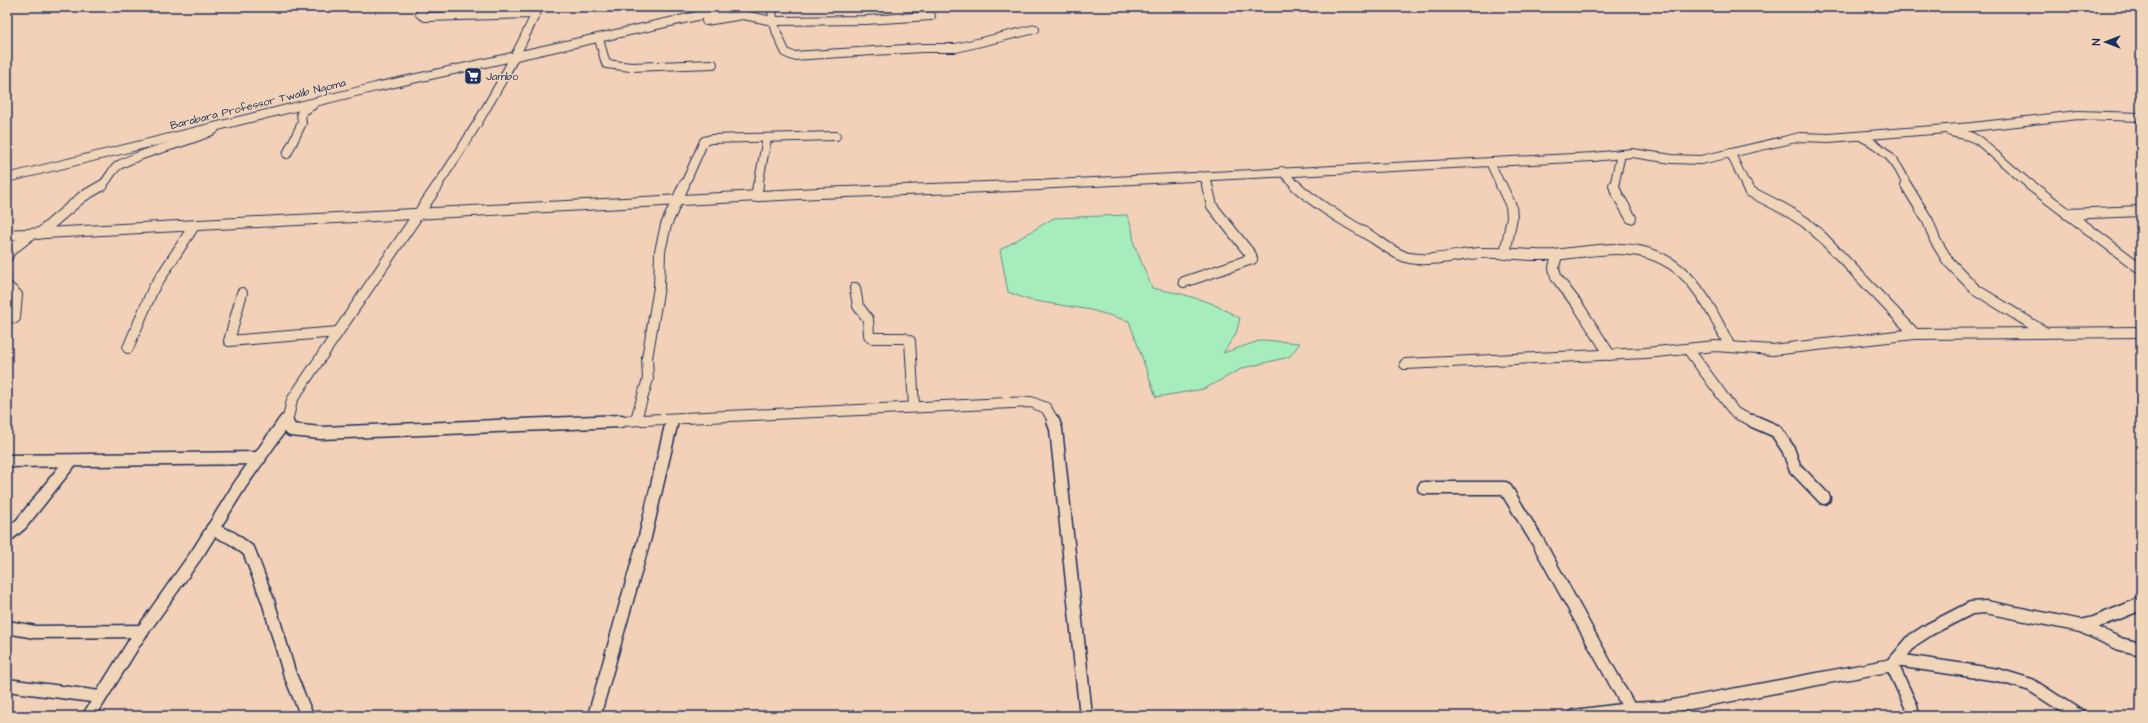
<svg xmlns="http://www.w3.org/2000/svg" width="2148" height="723" viewBox="0 0 2148 723" font-family="'Architects Daughter',sans-serif">
  <style>
    .green { fill: #a6edbb; stroke: #608e8c }
    .lines { fill: none; stroke-linecap: round; stroke-linejoin: round }
    .street-far2-casing { stroke: #1b2f5e; stroke-width: 10 }
    .street-far1-casing { stroke: #1b2f5e; stroke-width: 12 }
    .street-casing { stroke: #1b2f5e; stroke-width: 15 }
    .street-far2 { stroke: #f1d5b8; stroke-width: 8 }
    .street-far1 { stroke: #f1d5b8; stroke-width: 10 }
    .street { stroke: #f1d5b8; stroke-width: 12 }
    .labels { text-anchor: middle; dominant-baseline: central; stroke-width: 3; stroke-linejoin: round; paint-order: stroke }
    .far-poi-label { font-size: 11px; fill: #1b2f5e; stroke: #f1d5b8; text-anchor: start }
    .far-street-label { font-size: 11px; fill: #1b2f5e; stroke: #f1d5b8 }
  </style>
  <rect width="100%" height="100%" fill="#f3d1b8"/>
  <filter id="ink" filterUnits="userSpaceOnUse"><feTurbulence type="fractalNoise" baseFrequency=".025" numOctaves="2"/><feDisplacementMap in="SourceGraphic" scale="8" xChannelSelector="R" yChannelSelector="G"/><feConvolveMatrix kernelMatrix="1 2 1 2 8 2 1 2 1" color-interpolation-filters="sRGB"/></filter>
  <g filter="url(#ink)">
    <polygon class="green" points="1127,215 1132,228 1134,244 1152,288 1182,294 1211,303 1240,318 1236,334 1223,353 1262,340 1300,343 1289,357 1243,368 1204,389 1156,397 1129,321 1091,310 1029,300 1008,292 1000,250 1054,218"/>
    <g class="lines">
      <defs>
        <g id="street-far2">
          <polyline points="425,7 420,14 425,17 535,14"/>
          <path d="M772 7C772 24 779 39 786 53L793 56 922 48H956L1035 29"/>
          <polyline points="706,21 743,15 773,21 866,20 931,16"/>
          <polyline points="599,39 606,64 631,67 713,64"/>
          <polyline points="1951,132 1970,136 1979,141 2031,186"/>
          <path d="M1860 136C1883 147 1898 161 1907 186"/>
          <polyline points="287,154 302,123 301,113 313,105"/>
          <polyline points="1731,154 1746,186"/>
          <polyline points="1490,162 1501,186"/>
          <polyline points="1282,171 1296,186"/>
          <polyline points="1200,176 1206,180 1207,186"/>
          <polyline points="7,178 376,87 738,7"/>
          <path d="M101 186C109 180 111 170 119 165 148 149 184 145 214 130"/>
          <path d="M437 186C476 129 510 70 539 7"/>
          <polyline points="684,186 704,141 711,139 836,136"/>
          <polyline points="758,186 767,138"/>
          <polyline points="1015,186 1593,157 1632,153 1672,159 1701,160 1800,137 1829,138 1972,127 2078,115 2141,117"/>
          <polyline points="1614,186 1621,154"/>
        </g>
        <g id="street-far1">
          <path d="M1295 185C1319 207 1347 222 1375 239 1386 246 1396 255 1409 258 1432 262 1456 255 1479 253 1504 252 1529 256 1554 255 1575 253 1596 249 1617 249 1683 249 1704 295 1730 347"/>
          <polyline points="1501,185 1511,206 1512,217 1505,254"/>
          <polyline points="1614,185 1616,192 1631,218"/>
          <polyline points="1746,185 1749,191 1786,210 1805,222 1822,237 1915,334"/>
          <polyline points="1906,185 1928,221 1935,240 1948,261 1975,289 2046,333"/>
          <polyline points="2030,185 2141,269"/>
          <polyline points="756,197 758,185"/>
          <polyline points="2067,214 2141,211"/>
          <polyline points="39,234 82,197 103,185"/>
          <polyline points="7,235 818,193 1041,185"/>
          <polyline points="1557,255 1554,267 1556,277 1579,307 1610,355"/>
          <polyline points="7,257 10,251 30,235"/>
          <polyline points="1184,282 1252,259 1251,255 1212,206 1207,185"/>
          <polyline points="7,286 17,295 15,318"/>
          <polyline points="855,288 858,306 868,319 869,335 871,338 904,338 910,341 914,406"/>
          <polyline points="242,293 229,341 338,332"/>
          <polyline points="128,348 153,289 194,226"/>
          <polyline points="1688,349 1735,413 1755,422"/>
          <polyline points="1405,364 1646,353 1715,346 1772,350 1915,334 2141,332"/>
          <polyline points="636,419 648,379 647,358 659,287 660,251 666,225 684,185"/>
          <polyline points="285,422 286,420"/>
          <polyline points="287,422 292,400 438,185"/>
          <polyline points="599,422 1031,402 1046,408 1054,422"/>
          <polyline points="671,422 672,419"/>
        </g>
        <g id="street">
          <polyline points="286,421 291,430 321,433 621,421"/>
          <polyline points="1053,421 1056,429 1086,716"/>
          <polyline points="1753,421 1776,431 1788,449 1795,468 1824,498"/>
          <polyline points="7,461 260,458"/>
          <polyline points="1424,488 1505,488 1538,542 1630,709"/>
          <polyline points="212,529 232,538 249,551 268,601 289,672 307,716"/>
          <polyline points="7,536 21,524 71,461"/>
          <polyline points="2081,626 2120,644 2141,649"/>
          <polyline points="7,627 35,632 143,631"/>
          <polyline points="1897,660 1998,675 2031,685 2079,716"/>
          <polyline points="7,685 100,697"/>
          <polyline points="89,716 136,640 199,551 240,485 285,421"/>
          <polyline points="594,716 645,537 672,421"/>
          <polyline points="1574,716 1630,709 1668,707 1892,665"/>
          <polyline points="1913,716 1911,706 1892,665 1913,640 1930,629 1971,608 1986,607 2081,626 2094,623 2136,606 2141,601"/>
        </g>
      </defs>
      <use href="#street-far2" class="street-far2-casing"/>
      <use href="#street-far1" class="street-far1-casing"/>
      <use href="#street" class="street-casing"/>
      <use href="#street-far2" class="street-far2"/>
      <use href="#street-far1" class="street-far1"/>
      <use href="#street" class="street"/>
    </g>
  </g>
  <defs>
    <symbol id="supermarket-square" viewBox="-11 -11 22 22"><rect x="-9" y="-9" width="18" height="18" rx="4" fill="#1b2f5e" stroke="#f1d5b8"/><path d="M-6-5.5h2.5l.6 2H6L4.5 2H-2.5L-4.4-4H-6ZM-1.5 3.2a1.3 1.3 0 1 0 .1 0ZM3 3.2a1.3 1.3 0 1 0 .1 0Z" fill="#fff"/></symbol>
  </defs>
  <g fill-rule="evenodd">
    <use href="#supermarket-square" x="463" y="66" width="20" height="20"/>
  </g>
  <g class="labels">
    <g class="far-poi-label">
      <text x="486" y="76">Jambo</text>
    </g>
    <g class="far-street-label">
      <text transform="translate(258 104) rotate(-14)">Barabara Professor Twalib Ngoma</text>
    </g>
  </g>
  <rect width="2148" height="723" fill="none" stroke="#f1d5b8" stroke-width="24"/>
  <rect x="12" y="12" width="2124" height="699" fill="none" stroke="#1b2f5e" stroke-width="1.5" filter="url(#ink)"/>
  <g transform="translate(2106 42) rotate(270)" stroke="#f1d5b8" stroke-width="3" paint-order="stroke">
  <path d="M0-3L7 15L0 10L-7 15Z" fill="#1b2f5e"/>
  <text y="-6" font-size="11" font-weight="bold" text-anchor="middle" fill="#1b2f5e">N</text>
  </g>
</svg>
